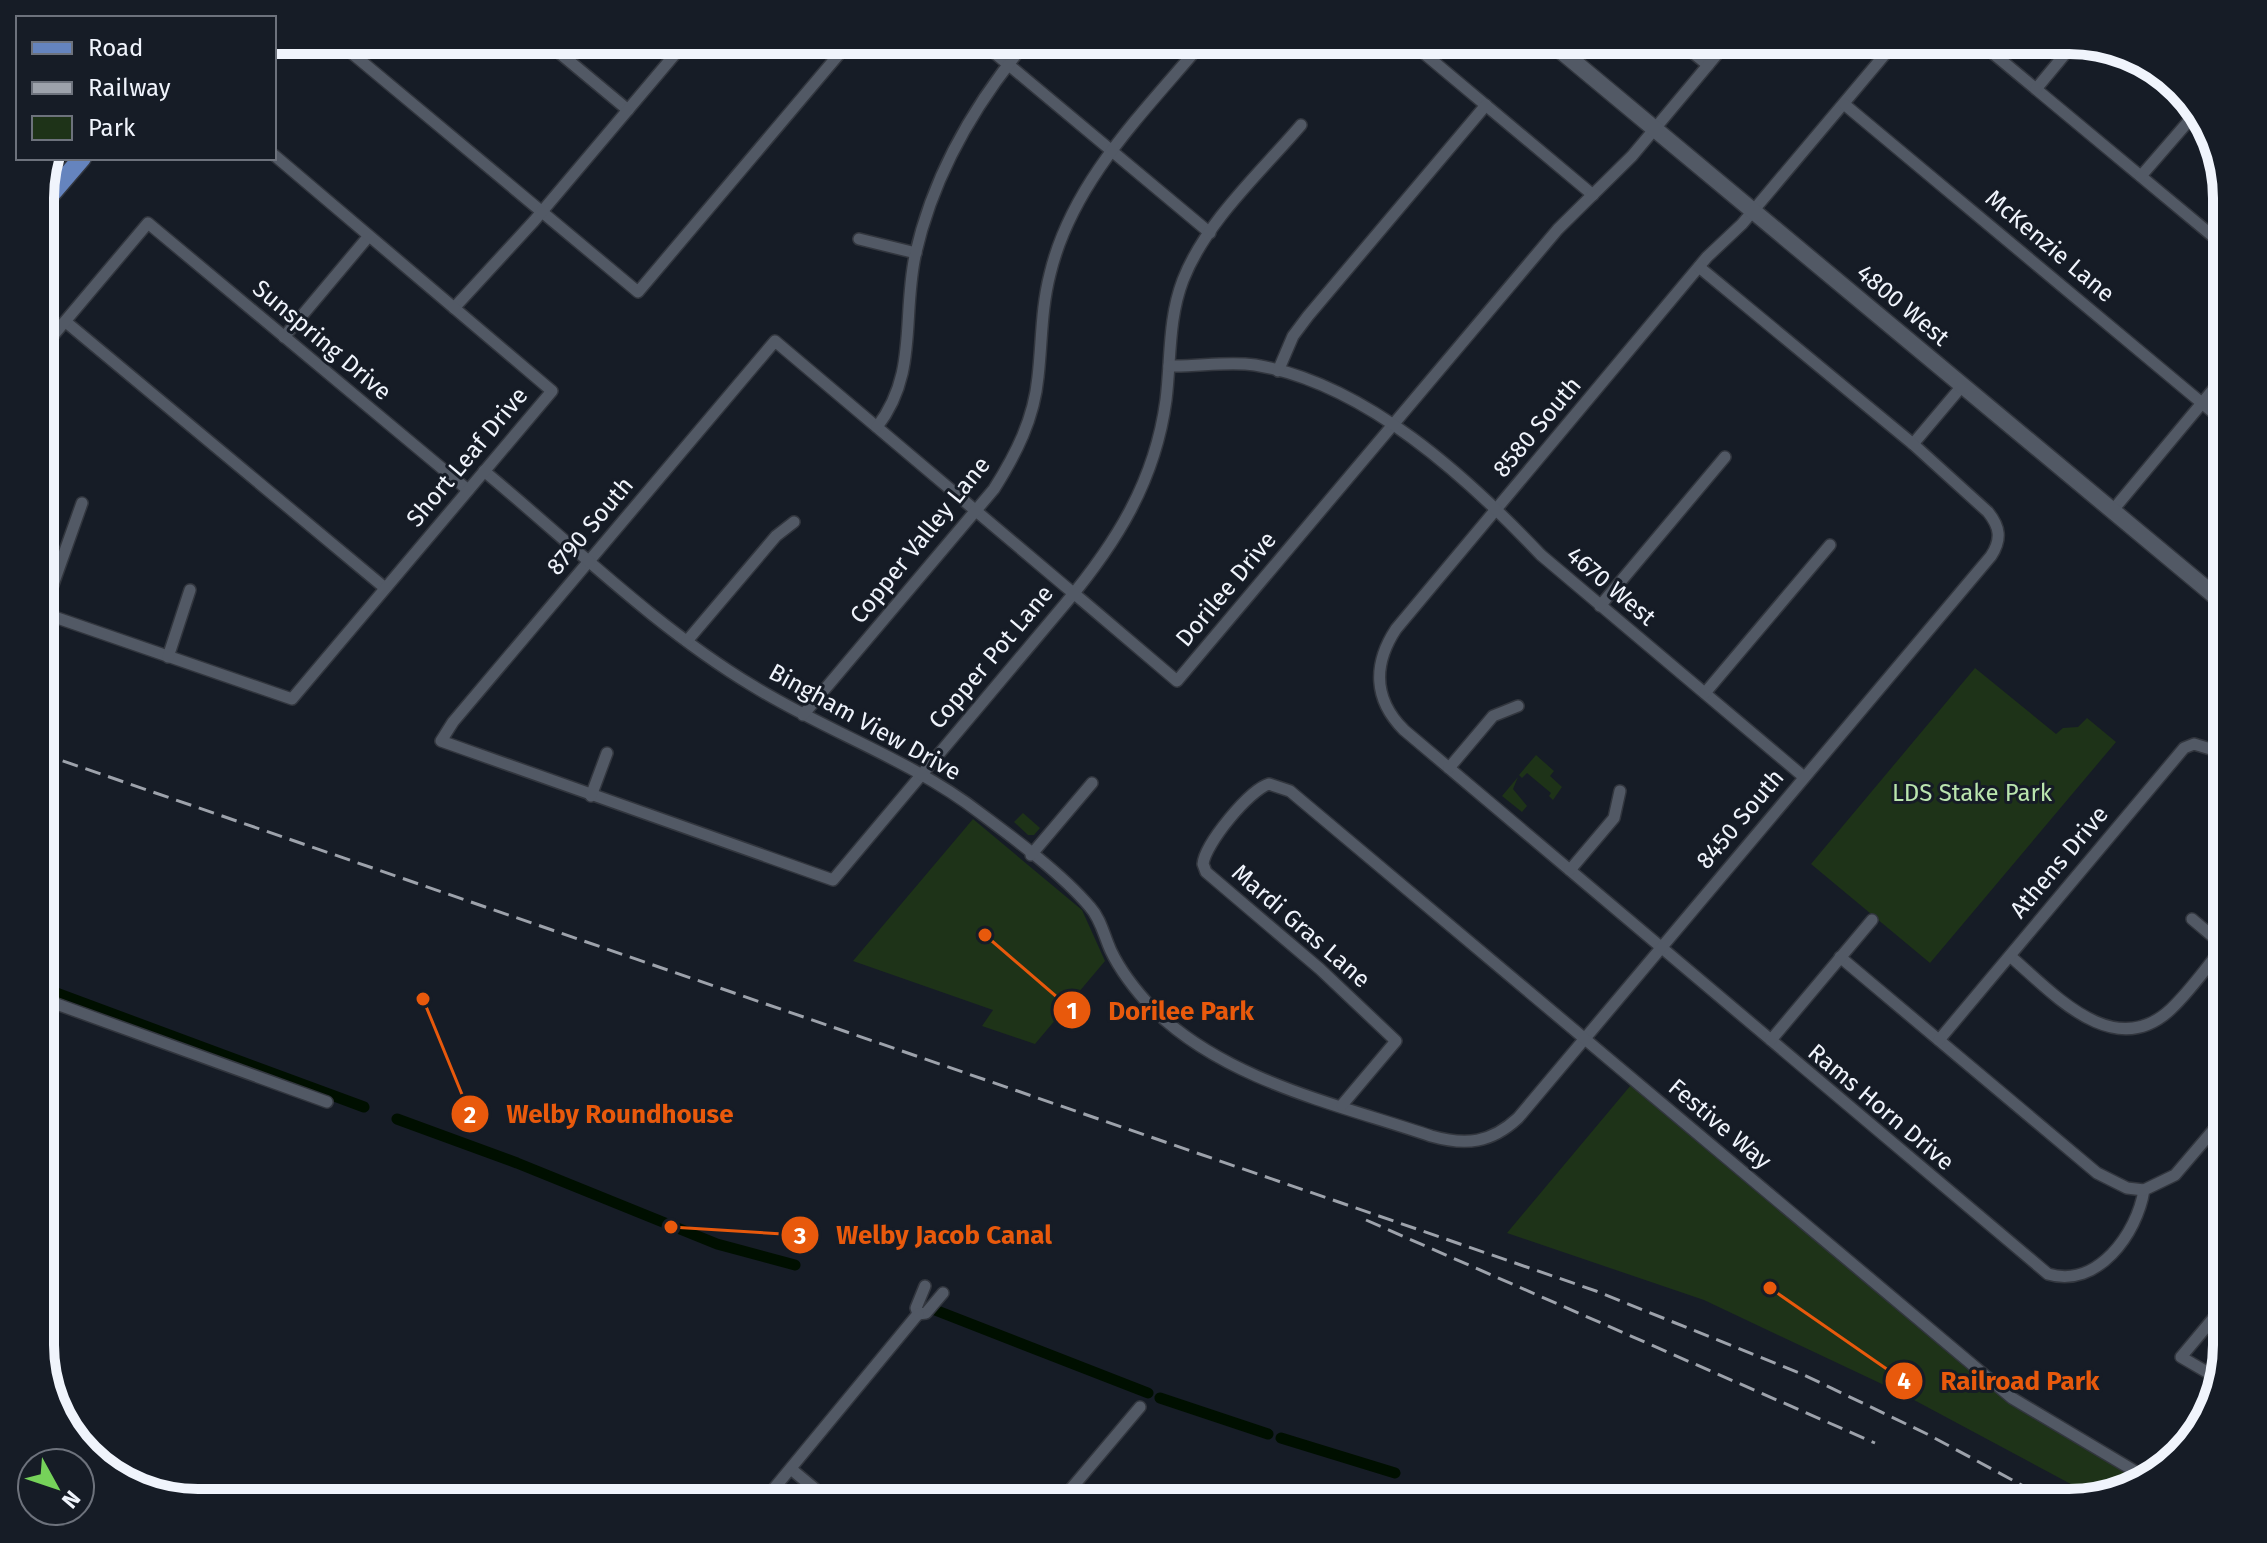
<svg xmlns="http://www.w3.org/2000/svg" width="2267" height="1543" viewBox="0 0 2267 1543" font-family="'Fira Sans',sans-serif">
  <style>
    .green { fill: #1e3318 }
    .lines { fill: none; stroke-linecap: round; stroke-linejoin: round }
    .canal { stroke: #000f00; stroke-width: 11 }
    .street-casing { stroke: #32363e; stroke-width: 14 }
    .secondary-casing { stroke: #32363e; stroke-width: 19 }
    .primary-casing { stroke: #32363e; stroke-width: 21 }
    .street { stroke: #525965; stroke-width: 11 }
    .secondary { stroke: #525965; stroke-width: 16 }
    .primary { stroke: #6584be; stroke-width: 18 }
    .rail { stroke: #9da2ab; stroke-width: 3; stroke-dasharray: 16 8; stroke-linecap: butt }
    .labels { text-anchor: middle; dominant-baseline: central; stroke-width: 6; stroke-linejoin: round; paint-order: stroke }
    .street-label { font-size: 24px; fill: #f0f4fc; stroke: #161c26 }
    .park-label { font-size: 24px; fill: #bae5ae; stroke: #161c26 }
    .rim { fill: none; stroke: #f0f4fc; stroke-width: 10 }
    .leader { fill: none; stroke: #e8590c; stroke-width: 3 }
    .callout-dot { fill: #e8590c; stroke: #161c26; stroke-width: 3 }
    .mark-label { font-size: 24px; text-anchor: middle; font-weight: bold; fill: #fff }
    .callout-label { font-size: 26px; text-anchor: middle; font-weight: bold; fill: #e8590c; stroke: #161c26; stroke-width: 6; stroke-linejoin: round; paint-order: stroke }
  </style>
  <rect width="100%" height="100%" fill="#161c26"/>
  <g class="green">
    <polygon points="1975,668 2056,734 2063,728 2078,727 2087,718 2116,742 1930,963 1811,864"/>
    <polygon points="1536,755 1554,771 1550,776 1562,787 1553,800 1549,796 1551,793 1527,773 1522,778 1519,775"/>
    <polygon points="1518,777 1513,789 1527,806 1522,812 1502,796"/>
    <polygon points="1023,813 1040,828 1034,835 1028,835 1014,822"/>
    <polygon points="973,819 1082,910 1105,961 1035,1044 982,1026 993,1010 853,961"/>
    <polygon points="1631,1085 2011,1405 2143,1483 2095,1497 1901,1393 1704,1300 1507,1233"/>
  </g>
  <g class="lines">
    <g class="canal">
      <polyline points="40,987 364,1107"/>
      <polyline points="397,1119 517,1163 717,1244 795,1265"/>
      <polyline points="935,1310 1148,1393"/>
      <polyline points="1160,1398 1268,1434"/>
      <polyline points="1281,1438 1395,1473"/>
    </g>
    <defs>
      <g id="street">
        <polyline points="336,40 638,292 851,40"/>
        <polyline points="544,40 628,110"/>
        <polyline points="979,40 1210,233"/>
        <polyline points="1408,40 1593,195"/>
        <polyline points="1677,40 1708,65"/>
        <path d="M1897 40 1742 224 1707 257 1396 629C1373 664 1373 699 1404 730L2048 1274C2097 1289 2137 1234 2144 1190L2175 1175 2227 1114"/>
        <polyline points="1977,40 2227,248"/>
        <polyline points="2036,89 2075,42"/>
        <polyline points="1844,104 2227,424"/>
        <path d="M1301 125C1261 172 1206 221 1183 280 1168 319 1171 359 1166 400 1155 481 1117 542 1065 604L833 880 441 741 453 722 775 341 1066 587 1083 601 1177 681 1558 229 1632 156 1729 40"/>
        <polyline points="2141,176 2187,123"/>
        <polyline points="859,239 916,253"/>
        <polyline points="454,308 534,221 687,40"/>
        <polyline points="66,322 385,588"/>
        <polyline points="284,337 368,237"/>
        <polyline points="40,351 148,223 468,490"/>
        <path d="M1169 366C1198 367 1226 361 1255 365 1365 383 1467 477 1541 555L1804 777"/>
        <polyline points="1278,371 1293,336 1308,316 1486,105"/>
        <path d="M877 427C918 374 902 319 915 256 933 175 975 103 1028 40"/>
        <polyline points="1913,444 1962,386"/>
        <path d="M484 471C572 544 655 627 753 686 827 732 910 759 980 813 1015 839 1062 874 1090 907 1101 919 1104 936 1111 951 1121 972 1137 992 1153 1009 1226 1081 1337 1104 1431 1136 1466 1146 1491 1143 1518 1118L1991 556C2002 539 2000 527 1988 512L1913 444 1699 267"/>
        <polyline points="2113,510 2227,373"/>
        <polyline points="1600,606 1725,457"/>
        <polyline points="40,612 292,699 552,391 274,155"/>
        <polyline points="43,613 82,503"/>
        <polyline points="687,641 776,536 794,522"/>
        <polyline points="168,657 190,590"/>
        <polyline points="1705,693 1830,545"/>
        <path d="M803 715 994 489C1016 454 1034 419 1038 377 1042 342 1041 309 1050 274 1072 182 1143 113 1202 43"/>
        <polyline points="1449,768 1493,716 1518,706"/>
        <polyline points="591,796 607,753"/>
        <polyline points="1031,855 1092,783"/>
        <polyline points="1570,870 1614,818 1620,791"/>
        <polyline points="2192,919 2224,946"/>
        <path d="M2010 956C2053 993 2114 1063 2171 1009 2192 989 2209 964 2227 942"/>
        <polyline points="1840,957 2097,1173 2127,1188 2144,1190"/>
        <polyline points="40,998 327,1102"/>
        <polyline points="1771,1040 1872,920"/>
        <polyline points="1939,1040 2184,748 2194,744 2227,754"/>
        <path d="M1342 1105 1396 1041 1320 969 1206 872 1203 864C1205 844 1249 790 1269 784L1290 791 2012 1398 2148 1479"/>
        <polyline points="925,1286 916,1308 918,1314 926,1313 943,1293"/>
        <polyline points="2217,1378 2181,1357 2227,1302"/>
        <polyline points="791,1469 832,1503"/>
        <polyline points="762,1503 918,1314"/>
        <polyline points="1059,1503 1140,1407"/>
      </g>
      <polyline id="secondary" points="1548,40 2227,606"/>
      <polyline id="primary" points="40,207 82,158"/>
    </defs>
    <use href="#street" class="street-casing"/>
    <use href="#secondary" class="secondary-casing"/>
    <use href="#primary" class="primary-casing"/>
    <use href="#street" class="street"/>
    <use href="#secondary" class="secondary"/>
    <use href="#primary" class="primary"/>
    <g class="rail">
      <polyline points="40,753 1596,1291 1802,1374 1927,1434 2055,1503"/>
      <polyline points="1366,1220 1875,1443"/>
    </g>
  </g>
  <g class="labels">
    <g class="street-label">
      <text transform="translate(2050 246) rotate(40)">McKenzie Lane</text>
      <text transform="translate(1903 305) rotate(40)">4800 West</text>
      <text transform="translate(322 340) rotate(40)">Sunspring Drive</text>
      <text transform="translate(1537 427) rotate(-50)">8580 South</text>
      <text transform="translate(467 457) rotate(-50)">Short Leaf Drive</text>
      <text transform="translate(590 526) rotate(-50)">8790 South</text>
      <text transform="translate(920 540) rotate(-51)">Copper Valley Lane</text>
      <text transform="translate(1611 586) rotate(40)">4670 West</text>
      <text transform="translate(1226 589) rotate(-50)">Dorilee Drive</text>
      <text transform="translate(991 657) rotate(-50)">Copper Pot Lane</text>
      <text transform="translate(865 722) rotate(29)">Bingham View Drive</text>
      <text transform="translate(1740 819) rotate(-50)">8450 South</text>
      <text transform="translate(2059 862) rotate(-50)">Athens Drive</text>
      <text transform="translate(1301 926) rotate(41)">Mardi Gras Lane</text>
      <text transform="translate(1881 1107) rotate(40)">Rams Horn Drive</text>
      <text transform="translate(1720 1124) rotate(40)">Festive Way</text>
    </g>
    <g class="park-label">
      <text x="1972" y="793">LDS Stake Park</text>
    </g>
  </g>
  <path d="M0 0H2267V1543H0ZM198 54H2069A144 144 0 0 1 2213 198V1345A144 144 0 0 1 2069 1489H198A144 144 0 0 1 54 1345V198A144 144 0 0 1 198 54Z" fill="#161c26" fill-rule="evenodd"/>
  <path class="rim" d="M198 54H2069A144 144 0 0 1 2213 198V1345A144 144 0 0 1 2069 1489H198A144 144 0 0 1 54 1345V198A144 144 0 0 1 198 54Z"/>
  <path class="leader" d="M985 935L1072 1010M423 999L470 1114M671 1227L800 1235M1770 1288L1904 1381"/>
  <g class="callout-dot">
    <circle cx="985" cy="935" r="8"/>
    <circle cx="423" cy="999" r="8"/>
    <circle cx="671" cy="1227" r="8"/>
    <circle cx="1770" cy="1288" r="8"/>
    <circle cx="1072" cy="1010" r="20"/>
    <circle cx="470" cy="1114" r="20"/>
    <circle cx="800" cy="1235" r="20"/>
    <circle cx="1904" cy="1381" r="20"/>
  </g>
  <g class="mark-label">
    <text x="1072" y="1019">1</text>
    <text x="470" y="1123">2</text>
    <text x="800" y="1244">3</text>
    <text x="1904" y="1389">4</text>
  </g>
  <g class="callout-label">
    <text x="1181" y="1020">Dorilee Park</text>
    <text x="620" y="1123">Welby Roundhouse</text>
    <text x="944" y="1244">Welby Jacob Canal</text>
    <text x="2020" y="1390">Railroad Park</text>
  </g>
  <rect x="16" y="16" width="260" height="144" fill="#161c26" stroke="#6d727c" stroke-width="2"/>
  <rect x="32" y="42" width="40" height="12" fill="#6584be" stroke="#6d727c" stroke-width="2"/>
  <text x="88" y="56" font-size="24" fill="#f0f4fc">Road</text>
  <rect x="32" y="82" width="40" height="12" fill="#9da2ab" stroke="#6d727c" stroke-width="2"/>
  <text x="88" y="96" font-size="24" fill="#f0f4fc">Railway</text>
  <rect x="32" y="116" width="40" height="24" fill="#1e3318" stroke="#6d727c" stroke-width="2"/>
  <text x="88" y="136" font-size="24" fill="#f0f4fc">Park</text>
  <g transform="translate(56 1487) rotate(130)"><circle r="38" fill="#161c26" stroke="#6d727c" stroke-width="2"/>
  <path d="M0-6L14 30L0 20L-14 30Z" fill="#76d25a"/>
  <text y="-12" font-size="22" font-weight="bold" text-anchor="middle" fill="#f0f4fc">N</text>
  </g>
</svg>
